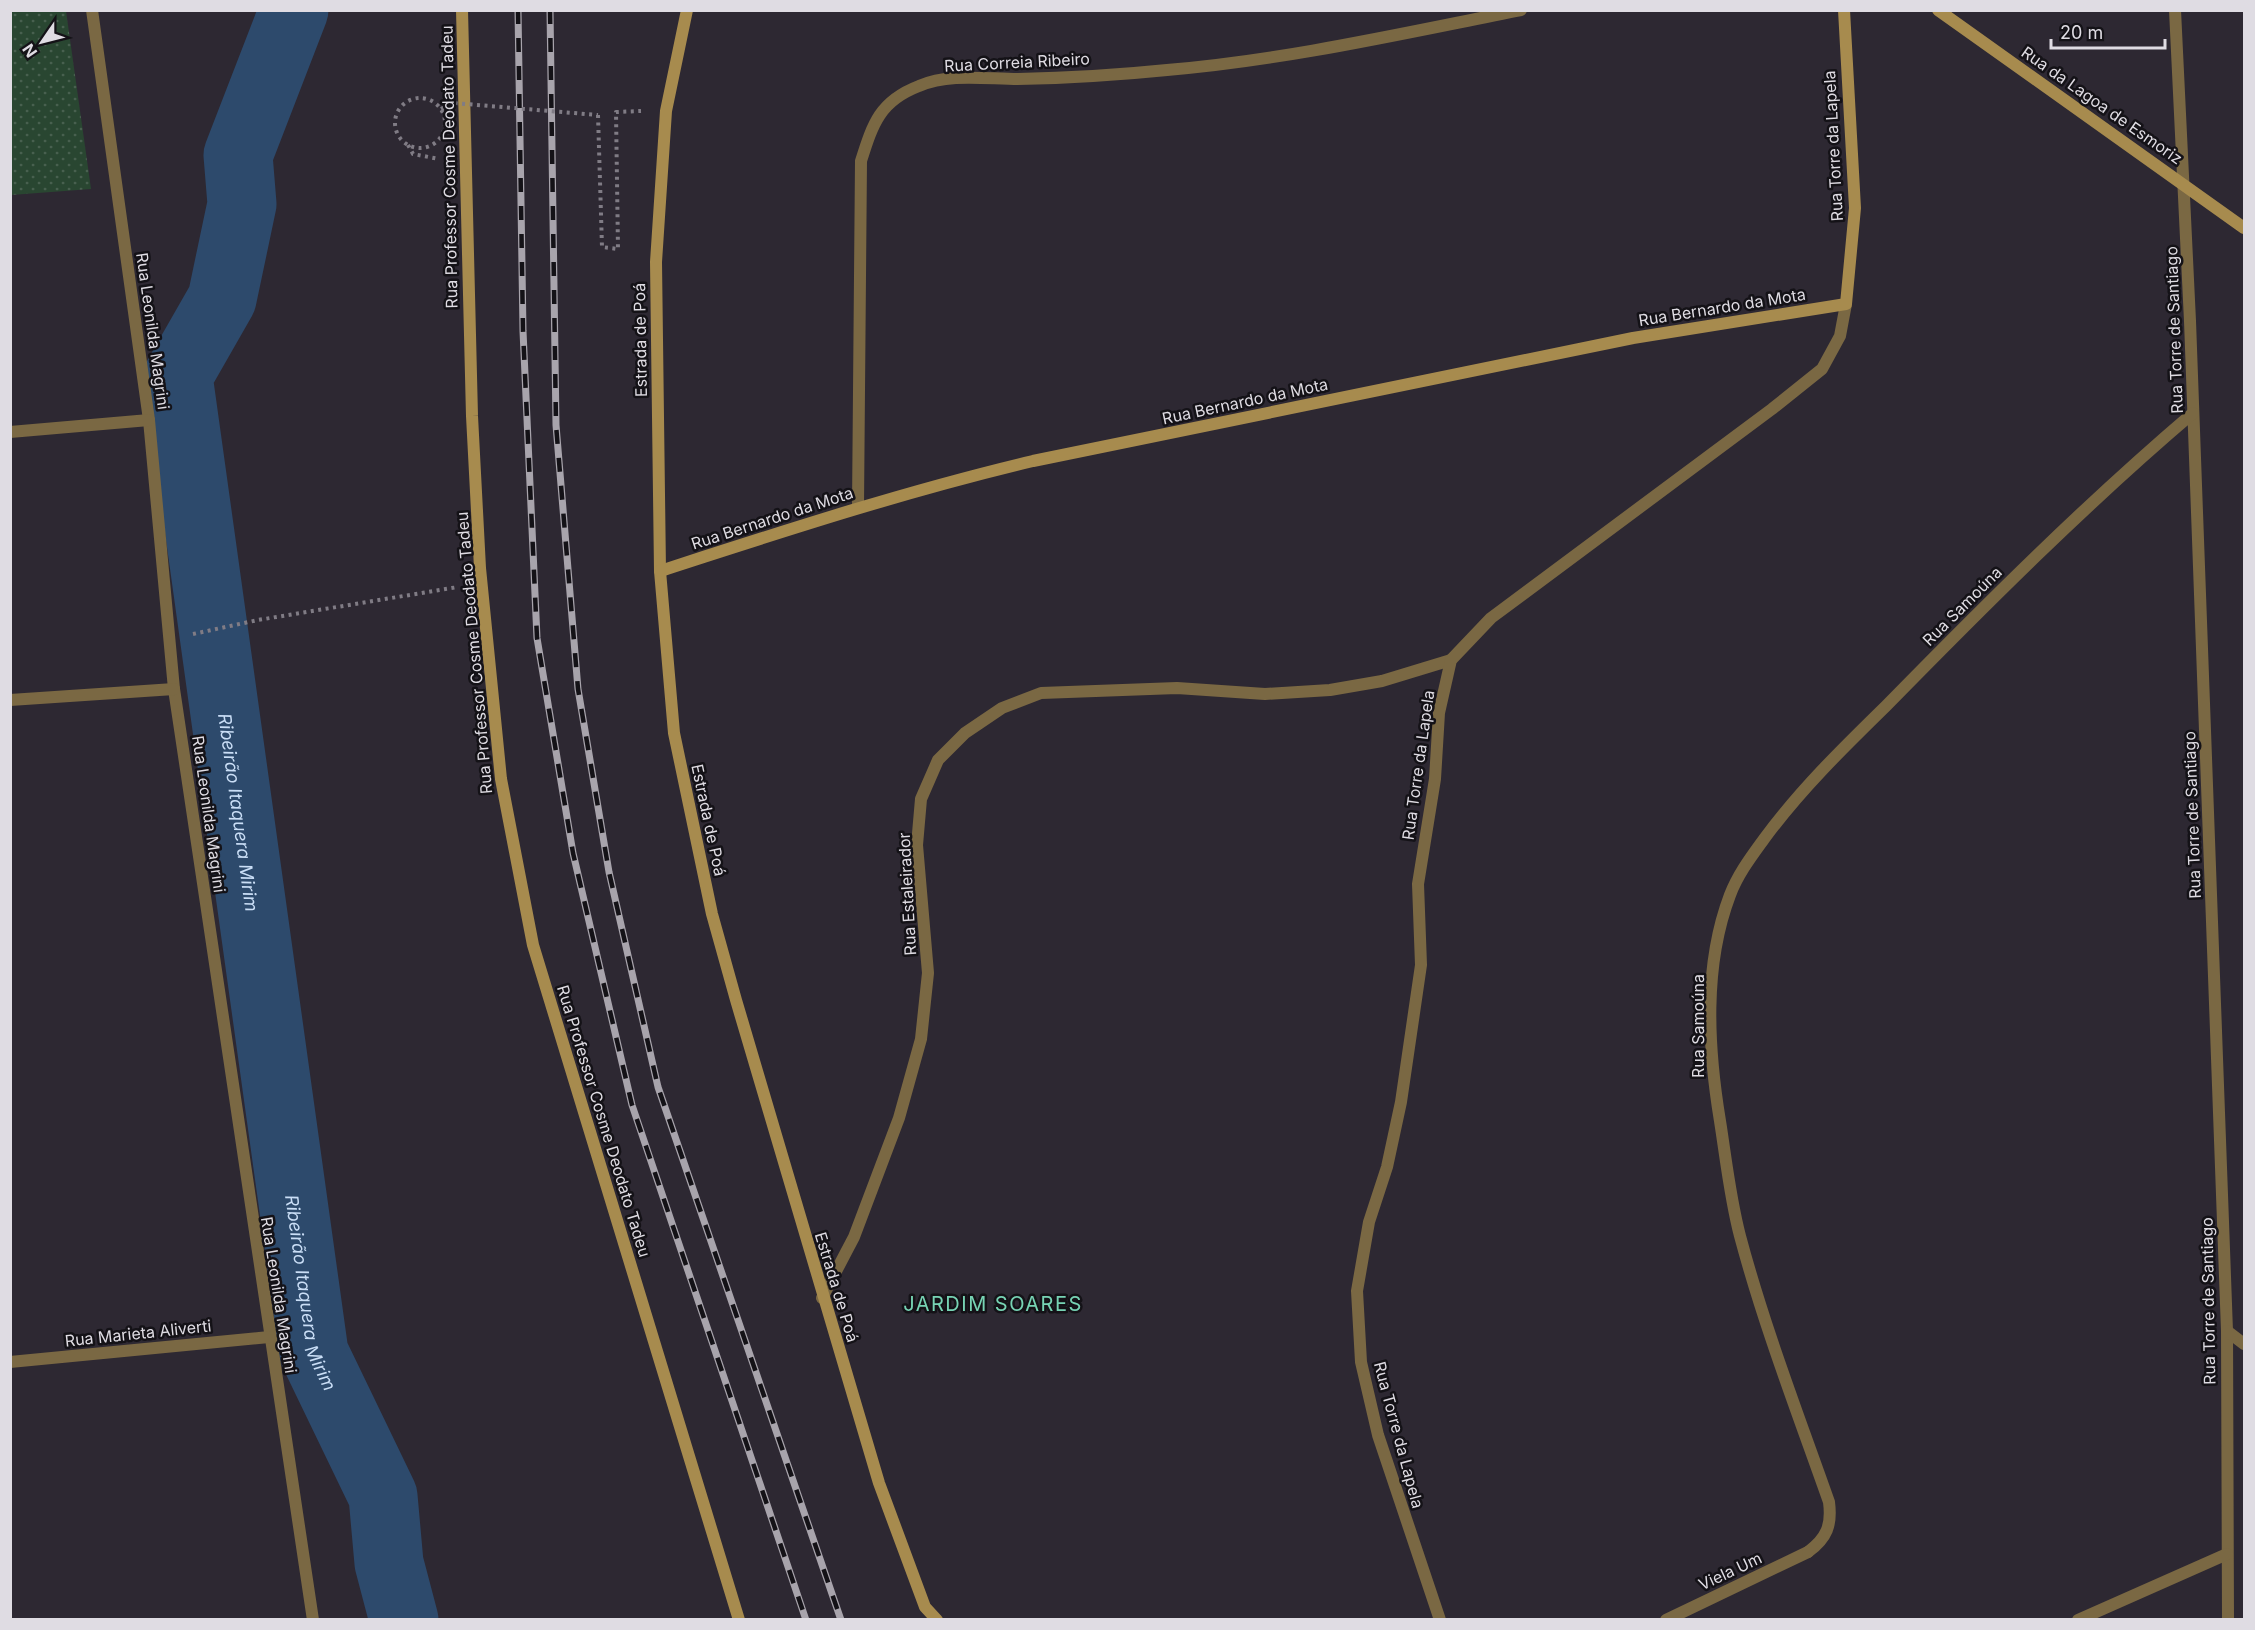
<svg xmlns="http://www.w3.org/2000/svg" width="2255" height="1630" viewBox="0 0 2255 1630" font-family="Inter,sans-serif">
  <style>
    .grass { fill: url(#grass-dots) }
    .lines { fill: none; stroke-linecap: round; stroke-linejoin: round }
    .river { stroke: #2d4a6c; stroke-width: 69 }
    .path { stroke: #807c85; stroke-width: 4; stroke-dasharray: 3 4.5; stroke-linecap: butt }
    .lane { stroke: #7a6843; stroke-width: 12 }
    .street { stroke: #7a6843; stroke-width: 12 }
    .secondary { stroke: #a78b4e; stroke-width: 12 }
    .rail-casing { stroke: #a8a4ac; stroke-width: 7 }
    .rail { stroke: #141217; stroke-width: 4.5; stroke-dasharray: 14; stroke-linecap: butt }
    .path-bridge { stroke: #807c85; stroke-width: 4; stroke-dasharray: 3 4.5; stroke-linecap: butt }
    .labels { text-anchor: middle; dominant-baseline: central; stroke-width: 5; stroke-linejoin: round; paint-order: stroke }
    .street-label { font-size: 16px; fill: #dfdce3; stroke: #141217 }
    .water-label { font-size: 18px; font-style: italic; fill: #cadef6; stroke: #141217 }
    .quarter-label { font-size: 20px; letter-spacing: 1.5px; fill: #77d3b4; stroke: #141217 }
  </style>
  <defs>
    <pattern id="grass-dots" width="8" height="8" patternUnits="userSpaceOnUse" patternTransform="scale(1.5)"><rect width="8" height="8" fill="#294631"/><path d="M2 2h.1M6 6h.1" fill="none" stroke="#48604f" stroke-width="1.8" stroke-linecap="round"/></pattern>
  </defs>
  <rect width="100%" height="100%" fill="#2d2832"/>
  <polygon class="grass" points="11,10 66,11 91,189 11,195"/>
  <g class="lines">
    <path class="river" id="s1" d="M294 10 238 155 242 204 222 299 178 376 314 1353 383 1496 389 1563 404 1620"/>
    <g class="path">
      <circle cx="420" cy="123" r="25"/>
      <polyline points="598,115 602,247 618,249 616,112 641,111"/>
      <polyline points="408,145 413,154 439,159"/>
      <polyline points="193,634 258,620 458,587"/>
    </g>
    <polyline class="lane" points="1666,1620 1808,1552"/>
    <g class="street">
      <polyline points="92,10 149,420 174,689 313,1620"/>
      <polyline points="2175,10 2190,321 2227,1331 2228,1620"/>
      <polyline points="10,432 149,420"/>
      <path d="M858 506 861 161C873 123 880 101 919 86 949 73 986 79 1018 79 1067 78 1118 75 1167 70 1286 60 1404 33 1521 10"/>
      <polyline points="10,700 174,689"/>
      <polyline points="822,1298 854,1237 899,1118 921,1039 928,973 917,845 921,799 938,760 965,733 1002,708 1041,693 1177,688 1265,694 1330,690 1382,681 1451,660"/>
      <polyline points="2227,1331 2244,1344"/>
      <polyline points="10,1362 269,1337"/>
      <path d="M1808 1552C1827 1538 1832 1525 1829 1502 1798 1414 1764 1326 1740 1236 1730 1198 1726 1159 1720 1121 1708 1048 1703 966 1730 895 1738 874 1751 857 1764 839 1800 790 1843 748 1887 705 1986 604 2086 504 2193 413"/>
      <polyline points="1440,1620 1378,1435 1361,1362 1357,1291 1369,1222 1387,1167 1401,1102 1421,965 1418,884 1435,779 1439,713 1451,660 1491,618 1772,409 1822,369 1840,336 1846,304"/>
      <polyline points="2078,1620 2227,1554"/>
    </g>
    <g class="secondary">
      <polyline points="462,10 472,416 480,568 501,779 533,945 739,1620"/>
      <polyline points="687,10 666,111 656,262 660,571 674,733 712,914 736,1000 879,1483 925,1607 937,1620"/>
      <polyline points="1938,10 2244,228"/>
      <path d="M660 571C784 531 906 491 1033 461L1633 338 1846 304 1855 208 1844 10"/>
    </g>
    <defs>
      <g id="rail">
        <polyline points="518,10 523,331 537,638 573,853 632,1105 806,1620"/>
        <polyline points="550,10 556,425 578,689 609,872 658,1087 841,1620"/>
      </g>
    </defs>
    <use href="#rail" class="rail-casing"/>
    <use href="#rail" class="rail"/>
    <polyline class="path-bridge" points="441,109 453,103 598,115"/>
  </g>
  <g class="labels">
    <g class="street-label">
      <text transform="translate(1017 62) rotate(-3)">Rua Correia Ribeiro</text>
      <text transform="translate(2102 105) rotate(35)">Rua da Lagoa de Esmoriz</text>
      <text transform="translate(1833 146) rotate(-93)">Rua Torre da Lapela</text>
      <text transform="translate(449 167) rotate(-91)">Rua Professor Cosme Deodato Tadeu</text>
      <text transform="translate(1722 307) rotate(-9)">Rua Bernardo da Mota</text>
      <text transform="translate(2174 330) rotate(-92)">Rua Torre de Santiago</text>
      <text transform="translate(153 331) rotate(82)">Rua Leonilda Magrini</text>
      <text transform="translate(640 340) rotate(-91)">Estrada de Poá</text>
      <text transform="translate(1245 401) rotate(-12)">Rua Bernardo da Mota</text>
      <text transform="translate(772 518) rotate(-18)">Rua Bernardo da Mota</text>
      <text transform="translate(1962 606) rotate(-45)">Rua Samoúna</text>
      <text transform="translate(474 653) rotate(-95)">Rua Professor Cosme Deodato Tadeu</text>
      <text transform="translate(1418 765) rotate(-82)">Rua Torre da Lapela</text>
      <text transform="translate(209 814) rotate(82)">Rua Leonilda Magrini</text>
      <text transform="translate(2192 815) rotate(-92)">Rua Torre de Santiago</text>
      <text transform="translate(709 820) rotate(78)">Estrada de Poá</text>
      <text transform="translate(907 894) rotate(-93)">Rua Estaleirador</text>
      <text transform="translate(1698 1026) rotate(-90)">Rua Samoúna</text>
      <text transform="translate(604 1121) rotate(73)">Rua Professor Cosme Deodato Tadeu</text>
      <text transform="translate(837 1287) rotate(73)">Estrada de Poá</text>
      <text transform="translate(279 1295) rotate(81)">Rua Leonilda Magrini</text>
      <text transform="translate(2208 1301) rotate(-91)">Rua Torre de Santiago</text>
      <text transform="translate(138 1333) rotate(-6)">Rua Marieta Aliverti</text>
      <text transform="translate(1399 1435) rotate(75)">Rua Torre da Lapela</text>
      <text transform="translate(1730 1571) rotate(-25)">Viela Um</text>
    </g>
    <g class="water-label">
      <text stroke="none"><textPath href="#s1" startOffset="831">Ribeirão Itaquera Mirim</textPath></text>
      <text stroke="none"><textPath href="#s1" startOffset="1317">Ribeirão Itaquera Mirim</textPath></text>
    </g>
    <g class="quarter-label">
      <text x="993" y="1304">JARDIM SOARES</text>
    </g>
  </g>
  <rect width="2255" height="1630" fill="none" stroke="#dfdce3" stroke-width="24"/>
  <g transform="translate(42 42) rotate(235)" stroke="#141217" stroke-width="4.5" paint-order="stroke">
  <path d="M0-4.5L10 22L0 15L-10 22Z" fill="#dfdce3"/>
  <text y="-9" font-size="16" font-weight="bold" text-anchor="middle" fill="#dfdce3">N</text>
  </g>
  <path d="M2051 39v9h114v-9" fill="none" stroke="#dfdce3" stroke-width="3"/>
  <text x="2060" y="39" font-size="18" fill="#dfdce3" stroke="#141217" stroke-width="4.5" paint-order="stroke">20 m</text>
</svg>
